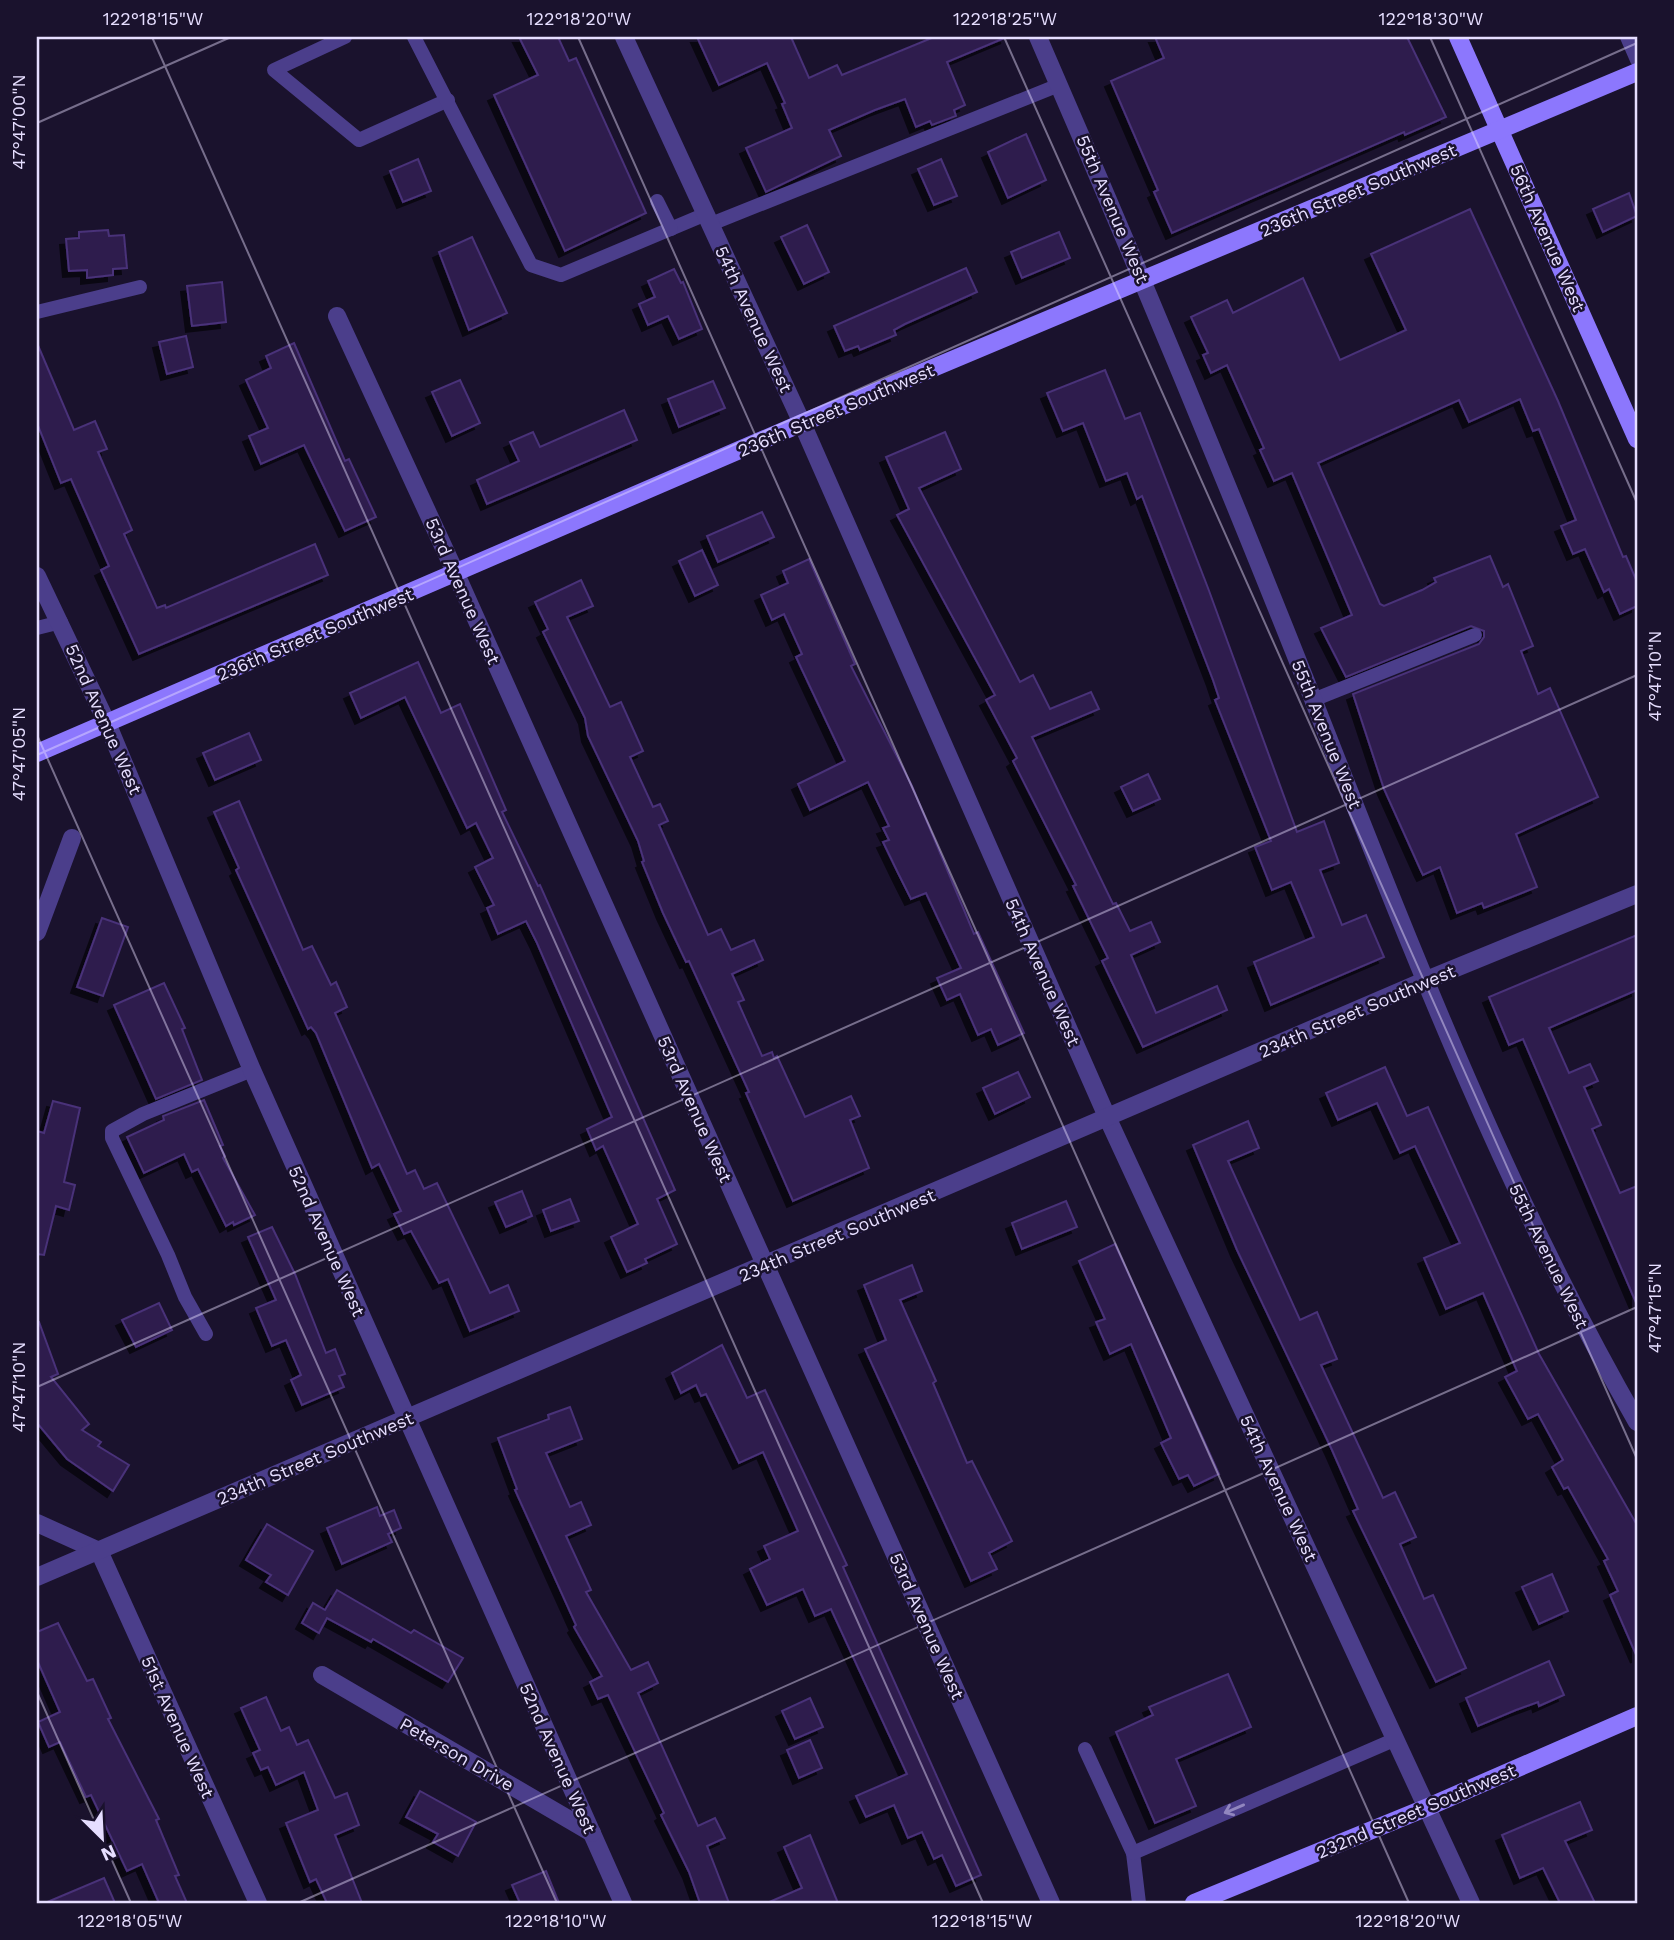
<svg xmlns="http://www.w3.org/2000/svg" width="1674" height="1940" viewBox="0 0 1674 1940" font-family="'Work Sans',sans-serif">
  <style>
    .building { fill: #2e1e4e; stroke: #493179; stroke-width: 2; filter: url(#shadow) }
    .lines { fill: none; stroke-linecap: round; stroke-linejoin: round }
    .lane { stroke: #4b3e8b; stroke-width: 14 }
    .street { stroke: #4b3e8b; stroke-width: 18 }
    .secondary { stroke: #8c77fd; stroke-width: 18 }
    .oneway { stroke: #9186bf }
    .ticks { fill: none; stroke: #e6deff; stroke-width: 2; stroke-opacity: 0.45 }
    .labels { text-anchor: middle; dominant-baseline: central; stroke-width: 5; stroke-linejoin: round; paint-order: stroke }
    .street-label { font-size: 18px; fill: #e6deff; stroke: #1a122d }
    .neatline { fill: none; stroke: #e6deff; stroke-width: 2.5 }
    .ticks-label { font-size: 18px; text-anchor: middle; fill: #e6deff }
  </style>
  <defs>
    <filter id="shadow"><feDropShadow dx="-6" dy="6" stdDeviation="0" flood-color="#0009"/></filter>
  </defs>
  <rect width="100%" height="100%" fill="#1a122d"/>
  <g class="building">
    <polygon points="519,37 558,37 569,61 576,58 646,213 565,251 494,95 538,75"/>
    <polygon points="697,37 791,37 809,78 837,65 842,75 934,37 1007,37 947,62 965,105 954,110 956,116 932,125 930,121 916,127 905,99 875,110 829,130 841,156 766,192 746,148 792,128 782,104 785,103 767,63 719,85"/>
    <polygon points="1155,37 1407,37 1446,117 1405,135 1404,132 1172,233 1154,192 1158,190 1111,81 1164,58"/>
    <polygon points="1026,134 1046,180 1008,198 988,152"/>
    <polygon points="418,159 431,191 403,202 390,171"/>
    <polygon points="941,159 957,196 934,205 918,169"/>
    <polygon points="1629,193 1637,216 1603,232 1593,209"/>
    <polygon points="1470,209 1558,401 1623,557 1626,556 1637,582 1637,606 1620,614 1609,589 1604,592 1585,549 1573,554 1561,526 1576,520 1539,429 1533,431 1520,399 1469,422 1459,400 1318,463 1380,604 1384,606 1422,590 1436,582 1434,578 1490,556 1503,587 1508,584 1533,646 1521,651 1538,694 1550,688 1598,797 1516,834 1537,887 1484,908 1482,903 1457,913 1440,867 1423,875 1421,871 1384,789 1353,694 1479,644 1484,637 1484,631 1471,626 1346,677 1321,628 1352,615 1292,473 1274,481 1260,450 1264,448 1227,365 1211,373 1203,355 1208,353 1191,317 1227,300 1233,313 1303,278 1340,360 1406,330 1371,254"/>
    <polygon points="807,225 829,272 804,284 781,237"/>
    <polygon points="108,230 109,236 124,235 127,268 113,269 113,275 87,278 87,270 69,271 66,239 79,238 79,232"/>
    <polygon points="1059,232 1070,258 1022,278 1011,252"/>
    <polygon points="472,237 507,313 469,330 439,252"/>
    <polygon points="966,268 977,292 905,324 894,330 896,335 860,350 858,346 845,351 834,326"/>
    <polygon points="674,269 681,283 683,282 702,329 679,339 668,316 648,325 639,304 655,297 648,281"/>
    <polygon points="222,282 226,322 192,326 187,286"/>
    <polygon points="186,336 193,367 167,374 159,342"/>
    <polygon points="37,343 74,430 95,421 107,449 98,452 132,530 124,534 157,608 165,605 166,608 315,544 328,575 139,654 101,570 109,566 71,479 61,483 37,423"/>
    <polygon points="294,343 345,461 349,459 376,517 345,531 304,445 261,464 249,436 268,428 246,380 271,368 266,356"/>
    <polygon points="1105,370 1125,419 1140,413 1208,588 1297,832 1324,821 1339,863 1320,870 1342,925 1366,915 1384,957 1271,1005 1254,962 1314,937 1291,882 1272,890 1255,847 1271,841 1215,700 1219,698 1213,680 1142,496 1137,499 1127,473 1106,481 1083,423 1063,431 1047,393"/>
    <polygon points="460,380 480,423 452,436 432,392"/>
    <polygon points="713,381 725,408 679,427 668,399"/>
    <polygon points="624,410 637,440 487,504 477,480 519,461 510,442 533,432 540,447"/>
    <polygon points="945,432 961,469 919,488 1020,682 1033,675 1050,709 1091,692 1099,709 1032,737 1113,904 1116,903 1130,931 1151,922 1160,942 1131,955 1156,1013 1217,986 1227,1010 1143,1047 1102,961 1108,958 1073,886 1076,885 1013,761 1017,758 986,700 995,695 897,515 909,509 886,457"/>
    <polygon points="762,512 774,537 718,562 707,536"/>
    <polygon points="702,550 718,585 695,596 679,561"/>
    <polygon points="809,559 855,664 851,666 912,786 974,934 978,932 1024,1033 998,1045 991,1029 978,1035 960,994 947,1000 937,978 961,968 926,893 911,899 899,875 883,842 889,840 883,828 889,826 868,782 810,810 798,784 845,761 796,657 802,654 784,614 772,620 761,595 788,583 783,571"/>
    <polygon points="581,580 593,606 567,617 610,707 621,702 643,751 630,757 653,807 660,804 668,821 659,825 708,935 721,929 731,950 754,940 763,960 732,974 744,1000 738,1002 762,1056 772,1052 774,1058 777,1056 805,1117 851,1096 860,1116 850,1120 869,1168 793,1201 746,1093 749,1092 689,961 686,962 663,913 642,862 644,861 638,841 588,736 585,718 543,632 548,629 535,602"/>
    <polygon points="418,662 441,713 460,704 506,810 502,812 538,886 540,885 675,1190 657,1199 677,1244 645,1259 647,1263 627,1272 611,1237 638,1224 603,1146 596,1150 587,1129 612,1117 537,943 526,921 498,934 487,908 494,905 475,867 493,858 476,823 467,828 405,697 361,718 350,693"/>
    <polygon points="249,733 261,760 215,780 203,753"/>
    <polygon points="1148,774 1160,799 1133,811 1121,787"/>
    <polygon points="239,801 303,950 312,946 331,985 336,982 347,1007 335,1013 407,1174 415,1170 424,1189 437,1183 490,1293 508,1285 519,1311 470,1331 448,1279 439,1283 411,1231 404,1234 394,1214 401,1211 379,1164 372,1168 316,1033 311,1027 308,1029 236,870 239,868 214,812"/>
    <polygon points="102,918 128,927 103,996 77,987"/>
    <polygon points="1637,935 1637,990 1549,1028 1569,1073 1590,1064 1598,1081 1584,1087 1601,1125 1592,1129 1620,1193 1637,1186 1637,1305 1523,1039 1509,1045 1489,997"/>
    <polygon points="164,983 185,1028 182,1029 202,1080 156,1099 114,1005"/>
    <polygon points="1385,1067 1407,1116 1428,1107 1539,1354 1637,1525 1637,1657 1610,1595 1618,1591 1604,1561 1608,1559 1568,1487 1564,1489 1552,1467 1563,1460 1538,1414 1528,1419 1505,1377 1517,1371 1483,1293 1446,1309 1424,1258 1460,1243 1415,1146 1400,1153 1377,1103 1338,1120 1326,1093"/>
    <polygon points="1018,1072 1030,1097 995,1114 983,1088"/>
    <polygon points="204,1100 223,1145 220,1146 225,1156 223,1158 255,1215 234,1225 233,1222 226,1226 198,1169 192,1172 184,1154 144,1173 127,1137 164,1120 163,1116"/>
    <polygon points="53,1101 80,1108 64,1182 75,1185 69,1210 56,1206 44,1255 37,1254 37,1131 44,1133"/>
    <polygon points="1248,1121 1259,1148 1228,1161 1300,1320 1317,1312 1337,1359 1321,1365 1383,1498 1395,1492 1416,1537 1400,1544 1424,1599 1433,1595 1466,1668 1436,1682 1353,1511 1358,1509 1332,1450 1237,1250 1193,1145"/>
    <polygon points="522,1191 532,1216 506,1227 495,1202"/>
    <polygon points="570,1199 579,1221 551,1231 543,1210"/>
    <polygon points="1066,1201 1077,1227 1022,1249 1012,1223"/>
    <polygon points="272,1227 295,1274 326,1353 335,1349 345,1374 339,1376 344,1387 302,1405 291,1380 301,1375 286,1340 272,1346 256,1308 276,1300 248,1237"/>
    <polygon points="1115,1244 1219,1474 1194,1486 1188,1475 1179,1479 1161,1443 1171,1438 1131,1344 1110,1354 1096,1322 1105,1319 1079,1261"/>
    <polygon points="912,1265 922,1291 900,1300 936,1381 933,1383 967,1463 972,1461 1012,1541 989,1553 997,1569 971,1581 865,1349 886,1340 864,1285"/>
    <polygon points="159,1303 172,1330 136,1347 122,1320"/>
    <polygon points="37,1322 39,1322 58,1374 51,1377 89,1424 82,1430 101,1442 98,1446 129,1465 113,1491 67,1459 37,1423"/>
    <polygon points="722,1345 747,1398 765,1390 847,1565 843,1567 981,1875 956,1886 942,1855 934,1859 922,1832 908,1838 894,1805 866,1817 856,1796 907,1774 831,1609 815,1616 803,1589 767,1605 750,1569 770,1559 764,1546 798,1531 763,1452 739,1463 706,1394 701,1396 696,1385 681,1393 672,1373"/>
    <polygon points="570,1407 582,1439 546,1453 570,1507 581,1502 591,1525 566,1536 591,1590 586,1592 631,1670 648,1662 658,1683 638,1693 698,1826 715,1818 725,1838 707,1846 729,1903 700,1903 689,1872 661,1815 664,1813 608,1695 598,1699 590,1682 602,1676 574,1627 576,1625 515,1490 517,1489 498,1438 549,1419 548,1415"/>
    <polygon points="377,1507 380,1516 394,1510 401,1528 388,1534 392,1542 342,1564 327,1528"/>
    <polygon points="267,1524 313,1551 288,1595 266,1582 271,1575 246,1560"/>
    <polygon points="1552,1574 1568,1611 1539,1624 1522,1587"/>
    <polygon points="337,1590 411,1633 414,1630 463,1658 448,1682 373,1639 371,1642 327,1618 319,1633 302,1623 313,1603 325,1610"/>
    <polygon points="58,1623 87,1681 93,1679 111,1718 108,1719 159,1819 156,1820 179,1875 175,1876 187,1903 159,1903 142,1864 127,1871 91,1795 86,1797 60,1742 49,1747 38,1722 60,1712 37,1660 37,1632"/>
    <polygon points="1549,1661 1564,1695 1539,1706 1538,1702 1516,1710 1478,1726 1466,1698"/>
    <polygon points="1228,1674 1251,1727 1176,1759 1196,1806 1155,1823 1116,1732 1153,1715 1149,1707"/>
    <polygon points="266,1697 281,1731 289,1727 297,1745 308,1740 335,1798 347,1793 359,1825 335,1835 362,1903 327,1903 316,1879 310,1882 286,1823 318,1810 304,1772 276,1785 268,1767 261,1770 253,1753 260,1750 241,1708"/>
    <polygon points="810,1698 823,1727 795,1739 782,1711"/>
    <polygon points="810,1740 822,1768 799,1778 787,1750"/>
    <polygon points="420,1791 476,1822 458,1856 433,1842 438,1834 406,1817"/>
    <polygon points="1580,1802 1592,1830 1565,1841 1595,1903 1560,1903 1543,1868 1520,1878 1502,1835"/>
    <polygon points="810,1835 838,1903 767,1903 802,1888 784,1847"/>
    <polygon points="546,1871 559,1903 520,1903 512,1885"/>
    <polygon points="104,1878 115,1903 45,1903"/>
  </g>
  <g class="lines">
    <g class="lane">
      <polyline points="345,37 274,70 359,140 448,100"/>
      <polyline points="414,37 531,265 561,275 706,214"/>
      <polyline points="1627,37 1637,60"/>
      <polyline points="657,201 671,229"/>
      <polyline points="711,224 1059,85"/>
      <polyline points="37,312 140,287"/>
      <polyline points="37,628 61,622"/>
      <polyline points="1313,700 1475,635"/>
      <polyline points="206,1334 185,1297 168,1255 112,1138 112,1131 143,1114 252,1070"/>
      <polyline points="1085,1749 1133,1853 1139,1903"/>
      <polyline points="1133,1853 1396,1739"/>
    </g>
    <g class="street">
      <polyline points="624,37 802,423 1108,1119 1471,1903"/>
      <path d="M1038 37C1132 253 1222 470 1309 689 1407 938 1503 1189 1637 1422"/>
      <polyline points="337,316 456,574 1051,1903"/>
      <polyline points="37,576 107,723 252,1070 623,1903"/>
      <polyline points="37,932 72,838"/>
      <polyline points="37,1523 99,1551 258,1903"/>
      <polyline points="37,1577 1424,981 1637,894"/>
      <polyline points="322,1675 592,1833"/>
    </g>
    <g class="secondary">
      <polyline points="1458,37 1637,439"/>
      <polyline points="37,753 802,423 1637,72"/>
      <polyline points="1194,1903 1428,1807 1637,1716"/>
    </g>
  </g>
  <defs><path id="oneway-shaft" d="M-6 0H5M1.5-3L5.5 0L1.5 3" fill="none" stroke-width="1.6" stroke-linecap="round" stroke-linejoin="round" transform="scale(1.75)"/></defs>
  <use class="oneway" href="#oneway-shaft" transform="translate(1234 1809) rotate(157)"/>
  <path class="ticks" d="M152 37 983 1903M578 37 1409 1903M1004 37 1637 1459M1430 37 1637 503M37 123 231 37M37 735 557 1903M37 755 1637 43M37 1387 1637 675M37 1692 131 1903M298 1903 1637 1307"/>
  <g class="labels">
    <g class="street-label">
      <text transform="translate(1358 190) rotate(-23)">236th Street Southwest</text>
      <text transform="translate(1113 209) rotate(67)">55th Avenue West</text>
      <text transform="translate(1548 238) rotate(66)">56th Avenue West</text>
      <text transform="translate(754 319) rotate(65)">54th Avenue West</text>
      <text transform="translate(836 410) rotate(-23)">236th Street Southwest</text>
      <text transform="translate(463 591) rotate(66)">53rd Avenue West</text>
      <text transform="translate(315 634) rotate(-23)">236th Street Southwest</text>
      <text transform="translate(104 719) rotate(66)">52nd Avenue West</text>
      <text transform="translate(1327 734) rotate(68)">55th Avenue West</text>
      <text transform="translate(1043 972) rotate(66)">54th Avenue West</text>
      <text transform="translate(1357 1011) rotate(-23)">234th Street Southwest</text>
      <text transform="translate(695 1109) rotate(66)">53rd Avenue West</text>
      <text transform="translate(837 1235) rotate(-23)">234th Street Southwest</text>
      <text transform="translate(327 1241) rotate(66)">52nd Avenue West</text>
      <text transform="translate(1549 1256) rotate(64)">55th Avenue West</text>
      <text transform="translate(315 1458) rotate(-23)">234th Street Southwest</text>
      <text transform="translate(1279 1488) rotate(65)">54th Avenue West</text>
      <text transform="translate(927 1626) rotate(66)">53rd Avenue West</text>
      <text transform="translate(178 1727) rotate(66)">51st Avenue West</text>
      <text transform="translate(457 1754) rotate(30)">Peterson Drive</text>
      <text transform="translate(558 1758) rotate(66)">52nd Avenue West</text>
      <text transform="translate(1416 1811) rotate(-23)">232nd Street Southwest</text>
    </g>
  </g>
  <rect width="1674" height="1940" fill="none" stroke="#1a122d" stroke-width="77"/>
  <g transform="translate(102 1838) rotate(156)" stroke="#1a122d" stroke-width="5" paint-order="stroke">
  <path d="M0-5L12 26L0 18L-12 26Z" fill="#e6deff"/>
  <text y="-10" font-size="19" font-weight="bold" text-anchor="middle" fill="#e6deff">N</text>
  </g>
  <rect x="38" y="38" width="1598" height="1864" class="neatline"/>
  <g class="ticks-label">
    <text x="153" y="25">122°18'15"W</text>
    <text x="579" y="25">122°18'20"W</text>
    <text x="1005" y="25">122°18'25"W</text>
    <text x="1431" y="25">122°18'30"W</text>
    <text transform="translate(19 122) rotate(-90)" y="6">47°47'00"N</text>
    <text transform="translate(1655 676) rotate(-90)" y="6">47°47'10"N</text>
    <text transform="translate(19 754) rotate(-90)" y="6">47°47'05"N</text>
    <text transform="translate(1655 1308) rotate(-90)" y="6">47°47'15"N</text>
    <text transform="translate(19 1387) rotate(-90)" y="6">47°47'10"N</text>
    <text x="130" y="1927">122°18'05"W</text>
    <text x="556" y="1927">122°18'10"W</text>
    <text x="982" y="1927">122°18'15"W</text>
    <text x="1408" y="1927">122°18'20"W</text>
  </g>
</svg>
